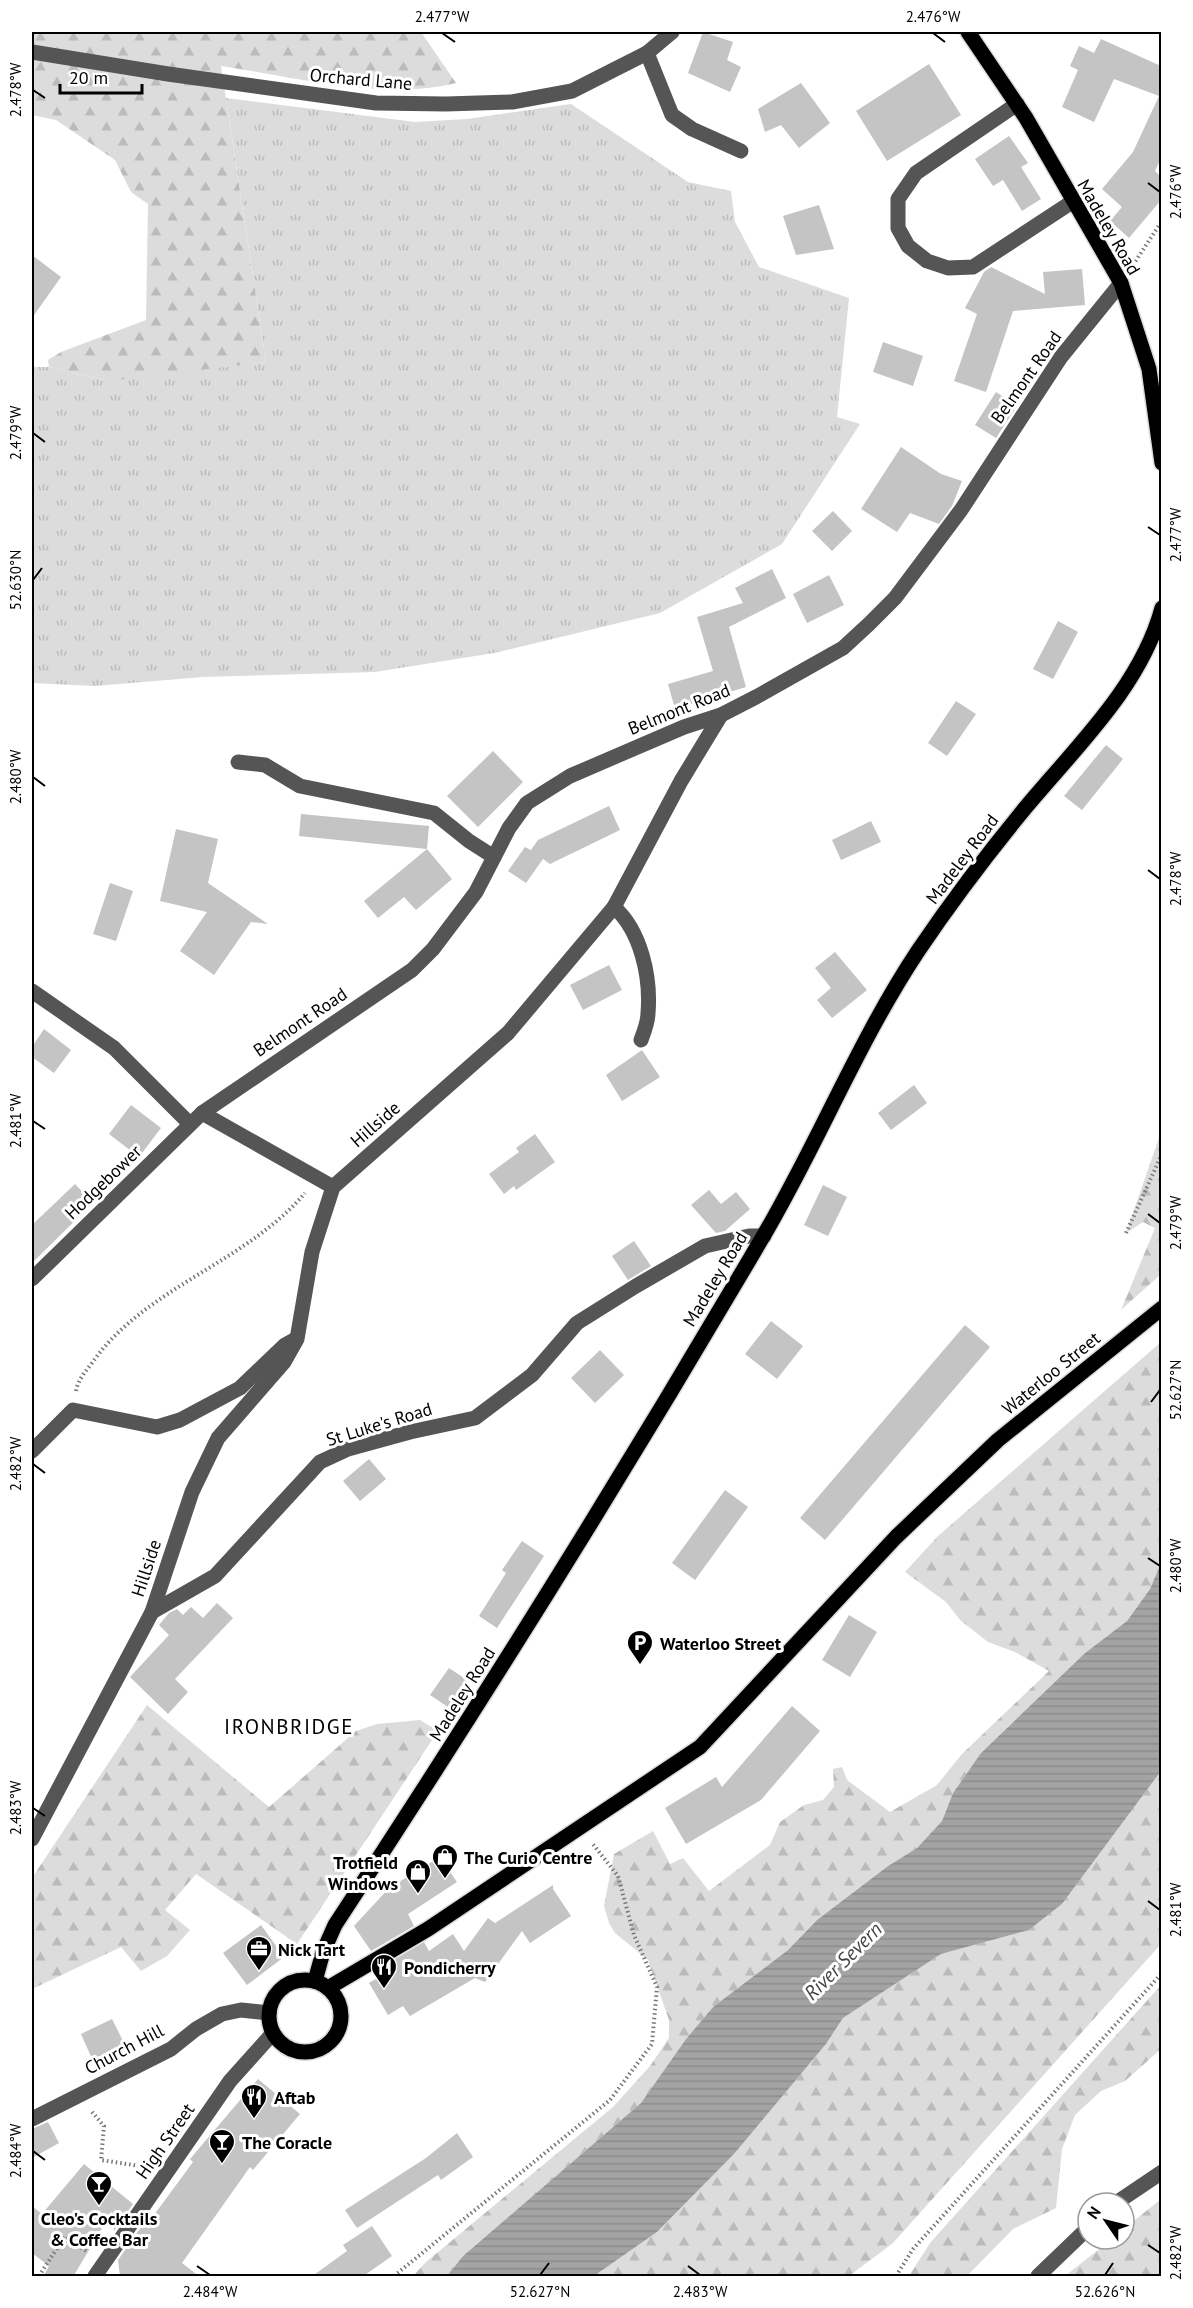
<svg xmlns="http://www.w3.org/2000/svg" width="1193" height="2308" viewBox="0 0 1193 2308" font-family="'PT Sans',sans-serif">
  <style>
    .grass { fill: url(#grass-tufts) }
    .forest { fill: url(#forest-firs) }
    .water { fill: url(#water-rules) }
    .building { fill: #c4c4c4 }
    .lines { fill: none; stroke-linecap: round; stroke-linejoin: round }
    .major-casing { stroke: #dbdbdb; stroke-width: 18 }
    .path { stroke: #777; stroke-width: 4; stroke-dasharray: 1.5 3; stroke-linecap: butt }
    .minor { stroke: #555; stroke-width: 15 }
    .major { stroke: #000; stroke-width: 15 }
    .ticks { fill: none; stroke: #000; stroke-width: 2 }
    .labels { text-anchor: middle; dominant-baseline: central; stroke-width: 6; stroke-linejoin: round; paint-order: stroke }
    .street-label { font-size: 18px; fill: #000; stroke: #fff }
    .poi-label { font-size: 18px; font-weight: bold; fill: #000; stroke: #fff; text-anchor: start }
    .water-label { font-size: 20px; font-style: italic; fill: #444; stroke: #fff }
    .quarter-label { font-size: 21px; letter-spacing: 1.5px; fill: #000; stroke: #fff }
    .neatline { fill: none; stroke: #000; stroke-width: 2 }
    .ticks-label { font-size: 15px; text-anchor: middle; fill: #000 }
  </style>
  <defs>
    <pattern id="grass-tufts" width="24" height="20" patternUnits="userSpaceOnUse" patternTransform="scale(1.5)"><rect width="24" height="20" fill="#dcdcdc"/><path d="M3 7l-1-3M5 7V3M7 7l1-3M15 17l-1-3M17 17v-4M19 17l1-3" fill="none" stroke="#bbb"/></pattern>
    <pattern id="forest-firs" width="22" height="20" patternUnits="userSpaceOnUse" patternTransform="scale(1.5)"><rect width="22" height="20" fill="#dcdcdc"/><path d="M5 1l3.5 6h-7zM16 11l3.5 6h-7z" fill="#bbb"/></pattern>
    <pattern id="water-rules" width="6" height="5" patternUnits="userSpaceOnUse" patternTransform="scale(1.5)"><rect width="6" height="5" fill="#a3a3a3"/><path d="M0 2.5h6" fill="none" stroke="#8b8b8b"/></pattern>
  </defs>
  <rect width="100%" height="100%" fill="#fff"/>
  <polygon class="grass" points="226,98 415,122 467,119 571,104 688,182 731,191 735,222 759,267 849,298 837,417 860,424 782,544 660,613 494,653 375,672 203,677 95,686 32,683 32,367 49,367 104,380 266,362"/>
  <g class="forest">
    <path d="M32 32H421L456 83C384 101 295 77 221 66L266 362 109 381 49 367 48 360 61 352 146 320 148 204 131 192 115 160 56 120 32 115Z"/>
    <polygon points="1161,1132 1161,1274 1121,1310 1155,1228 1143,1222 1126,1233"/>
    <polygon points="1161,1342 1161,1563 1150,1589 1127,1621 1085,1653 981,1753 953,1793 942,1821 917,1848 888,1866 817,1920 788,1950 713,2007 686,2039 641,2103 463,2256 447,2276 413,2276 426,2262 613,2107 650,2066 669,2038 669,2020 648,1960 615,1933 609,1923 604,1906 614,1854 653,1831 670,1864 683,1858 709,1891 770,1845 780,1822 804,1805 823,1800 834,1787 833,1769 842,1767 847,1780 890,1812 937,1785 962,1754 1049,1671 1015,1652 988,1642 960,1620 946,1602 905,1572 938,1536"/>
    <polygon points="147,1705 269,1807 356,1731 377,1724 420,1720 438,1731 297,1944 196,1874 165,1910 190,1930 167,1956 141,1971 121,1947 32,1989 32,1878"/>
    <polygon points="1161,1771 1161,1944 893,2243 849,2276 594,2276 657,2232 734,2154 826,2044 843,2018 941,1954 1029,1930 1062,1904"/>
    <polygon points="1161,1985 1161,2049 1125,2081 1101,2091 1075,2115 1062,2149 1056,2208 1013,2229 967,2276 909,2276 930,2243"/>
    <polygon points="1161,2199 1161,2276 1065,2276 1112,2239 1124,2239 1124,2229"/>
  </g>
  <polygon class="water" points="1161,1563 1161,1771 1062,1904 1029,1930 941,1954 843,2018 826,2044 734,2154 657,2232 594,2276 447,2276 463,2256 641,2103 686,2039 713,2007 788,1950 817,1920 888,1866 917,1848 942,1821 953,1793 981,1753 1085,1653 1127,1621 1150,1589"/>
  <g class="building">
    <polygon points="703,32 733,42 727,60 741,67 730,92 688,73"/>
    <polygon points="1101,39 1161,66 1161,158 1155,171 1161,177 1161,200 1129,238 1110,221 1122,207 1102,189 1133,152 1159,96 1114,79 1094,122 1062,107 1078,70 1070,66 1079,46 1094,53"/>
    <polygon points="929,64 961,115 887,161 856,111"/>
    <polygon points="801,83 830,123 799,148 781,125 765,132 758,109"/>
    <polygon points="1009,136 1028,163 1021,167 1041,199 1022,211 1003,180 993,186 975,159"/>
    <polygon points="819,205 834,249 796,255 783,216"/>
    <polygon points="32,255 61,277 32,318"/>
    <polygon points="991,267 1045,294 1043,272 1082,269 1085,305 1013,311 986,392 954,381 977,314 965,308 984,272"/>
    <polygon points="883,342 923,356 913,386 873,372"/>
    <polygon points="996,392 1017,406 996,438 975,425"/>
    <polygon points="901,447 941,474 962,481 952,506 939,524 910,513 897,532 861,509"/>
    <polygon points="833,511 852,531 832,551 812,531"/>
    <polygon points="772,569 786,598 729,627 746,687 675,709 668,684 713,671 697,617 743,603 735,588"/>
    <polygon points="829,575 844,605 807,623 793,594"/>
    <polygon points="1058,621 1078,632 1053,679 1033,669"/>
    <polygon points="956,701 976,714 947,756 928,743"/>
    <polygon points="1106,745 1123,759 1082,810 1064,796"/>
    <polygon points="493,751 523,782 478,827 447,796"/>
    <polygon points="609,806 620,830 550,864 543,859 526,883 508,871 525,847 531,850 538,840"/>
    <polygon points="301,814 429,826 427,849 299,836"/>
    <polygon points="871,821 881,842 841,860 832,840"/>
    <polygon points="176,829 218,839 208,883 268,924 251,922 214,975 180,951 207,912 160,901"/>
    <polygon points="427,849 452,879 416,910 404,897 378,918 364,901"/>
    <polygon points="110,883 133,891 116,941 93,934"/>
    <polygon points="835,952 867,990 832,1018 817,1000 831,988 815,968"/>
    <polygon points="609,965 622,990 583,1010 570,985"/>
    <polygon points="44,1029 71,1050 54,1073 32,1057 32,1047"/>
    <polygon points="642,1050 660,1077 622,1101 606,1075"/>
    <polygon points="914,1085 927,1103 891,1130 878,1113"/>
    <polygon points="131,1105 161,1128 139,1157 109,1134"/>
    <polygon points="535,1134 555,1162 516,1190 514,1186 504,1194 489,1174 519,1152 516,1148"/>
    <polygon points="75,1184 93,1203 32,1263 32,1225"/>
    <polygon points="823,1185 847,1197 828,1236 804,1225"/>
    <polygon points="709,1190 721,1204 736,1192 750,1209 725,1231 716,1233 691,1205"/>
    <polygon points="634,1241 651,1266 628,1280 612,1256"/>
    <polygon points="771,1321 803,1346 777,1379 745,1354"/>
    <polygon points="965,1325 990,1347 825,1540 800,1518"/>
    <polygon points="600,1350 624,1375 595,1403 571,1378"/>
    <polygon points="369,1459 386,1479 360,1501 343,1481"/>
    <polygon points="725,1490 748,1507 695,1580 672,1563"/>
    <polygon points="522,1541 544,1556 497,1628 479,1616 506,1573 502,1570"/>
    <polygon points="217,1603 233,1618 175,1679 188,1692 168,1714 130,1677 169,1635 159,1625 169,1613 177,1609 183,1615 191,1607 203,1618"/>
    <polygon points="849,1615 877,1632 850,1677 822,1660"/>
    <polygon points="449,1668 467,1680 448,1707 430,1695"/>
    <polygon points="792,1706 820,1731 761,1800 686,1844 665,1808 716,1777 722,1787"/>
    <polygon points="440,1857 457,1882 408,1914 414,1926 371,1951 354,1926 389,1888"/>
    <polygon points="553,1885 553,1889 571,1916 530,1943 522,1931 485,1982 475,1978 410,2016 403,2006 388,2015 369,1983 386,1973 382,1967 424,1942 429,1951 453,1934 464,1951 488,1918 495,1923"/>
    <polygon points="261,1925 284,1957 247,1985 223,1953"/>
    <polygon points="112,2019 125,2045 93,2061 81,2034"/>
    <polygon points="258,2079 300,2114 253,2170 250,2167 182,2263 200,2277 120,2277 118,2260 148,2217 151,2219 193,2162 190,2159"/>
    <polygon points="48,2122 59,2143 32,2158 32,2129"/>
    <polygon points="457,2133 473,2157 441,2180 438,2175 357,2228 345,2210 426,2158"/>
    <polygon points="84,2164 133,2204 114,2231 112,2211 73,2277 43,2277 49,2266 32,2253 32,2206 42,2214"/>
    <polygon points="372,2226 392,2256 362,2277 311,2277 347,2251 343,2245"/>
  </g>
  <g class="lines">
    <defs>
      <g id="major">
        <polyline points="968,32 1026,118 1121,283 1149,369 1162,463"/>
        <circle cx="305" cy="2016" r="36"/>
        <path d="M315 1981 323 1952 335 1925C483 1700 625 1472 761 1240 817 1146 857 1043 918 951 951 902 988 853 1026 807 1076 747 1141 686 1162 608"/>
        <polyline points="328,1988 428,1929 700,1747 896,1537 998,1440 1162,1308"/>
      </g>
    </defs>
    <use href="#major" class="major-casing"/>
    <g class="path">
      <polyline points="1133,265 1162,221"/>
      <polyline points="1126,1233 1162,1154"/>
      <path d="M76 1391C78 1380 85 1372 92 1363 145 1287 246 1263 305 1193"/>
      <polyline points="92,2112 104,2126 101,2160 146,2167"/>
      <polyline points="39,2276 65,2236 86,2251"/>
      <polyline points="394,2276 610,2100 652,2044 657,1987 634,1935 618,1876 592,1843"/>
      <polyline points="896,2276 913,2249 1162,1973"/>
    </g>
    <g class="minor">
      <polyline points="32,52 168,74 376,103 446,104 512,102 572,91 647,53 672,32"/>
      <polyline points="647,53 672,115 692,129 741,151"/>
      <polyline points="1017,104 916,173 898,199 898,228 908,246 927,261 948,268 973,267 1072,202"/>
      <polyline points="238,762 265,765 300,786 434,813 469,841 494,857"/>
      <path d="M614 907C641 931 651 977 648 1013 648 1022 644 1032 641 1040"/>
      <polyline points="32,991 114,1048 190,1124"/>
      <polyline points="202,1113 333,1187"/>
      <polyline points="32,1279 202,1113 412,970 433,949 476,892 509,828 527,803 570,776 684,727 721,715 756,697 843,648 869,624 895,598 961,510 1061,357 1121,283"/>
      <polyline points="32,1451 73,1410 157,1427 180,1420 240,1388 285,1345 294,1340"/>
      <polyline points="152,1612 192,1492 218,1438 284,1362 297,1339 312,1252 333,1187 508,1033 614,907 681,781 721,715"/>
      <polyline points="32,1839 152,1612 215,1576 320,1462 348,1449 410,1432 475,1418 532,1375 577,1323 636,1286 705,1246 749,1236 764,1236"/>
      <polyline points="32,2119 171,2049 196,2029 222,2014 241,2010 269,2013"/>
      <polyline points="1116,2203 1162,2172"/>
      <polyline points="95,2276 230,2081 273,2033"/>
      <polyline points="1038,2276 1088,2228"/>
    </g>
    <use href="#major" class="major"/>
  </g>
  <path class="ticks" d="M442 33 455 42M933 33 945 42M33 90 45 98M1148 183 1160 192M33 433 45 442M1148 527 1160 535M33 580 42 568M33 777 45 786M1148 870 1160 879M33 1121 45 1129M1148 1214 1160 1223M1151 1402 1160 1390M33 1464 45 1473M1148 1558 1160 1566M33 1808 45 1816M1148 1901 1160 1910M33 2151 45 2160M1148 2245 1160 2253M197 2266 210 2275M688 2266 700 2275M540 2275 549 2263M1105 2275 1113 2263"/>
  <defs>
    <symbol id="parking-pin" viewBox="-11 -11 22 30"><path d="M0 17L-7.5 6A9.5 9.5 0 1 1 7.5 6Z" fill="#000" stroke="#fff"/><path d="M-3.5-5.5H1a3.5 3.5 0 0 1 0 7H-1V5.5H-3.5ZM-1-3.4V-.6H.8a1.4 1.4 0 0 0 0-2.8Z" fill="#fff"/></symbol>
    <symbol id="shop-pin" viewBox="-11 -11 22 30"><path d="M0 17L-7.5 6A9.5 9.5 0 1 1 7.5 6Z" fill="#000" stroke="#fff"/><path d="M-5-2.5h2.3a2.7 3.5 0 0 1 5.4 0H5L5.5 6h-11ZM-1.5-2.5h3a1.5 2.3 0 0 0-3 0Z" fill="#fff"/></symbol>
    <symbol id="office-pin" viewBox="-11 -11 22 30"><path d="M0 17L-7.5 6A9.5 9.5 0 1 1 7.5 6Z" fill="#000" stroke="#fff"/><path d="M-6-3h4V-5.5h4V-3h4V5H-6ZM-1-4.5V-3h2v-1.5ZM-6 0V1H6V0Z" fill="#fff"/></symbol>
    <symbol id="restaurant-pin" viewBox="-11 -11 22 30"><path d="M0 17L-7.5 6A9.5 9.5 0 1 1 7.5 6Z" fill="#000" stroke="#fff"/><path d="M-5-6h1v4h1v-4h1v4h1v-4h1v5L-1.5 .5V6h-2V.5L-5-1ZM5-6V6H3V1.5H1.5Q1.5-4 5-6Z" fill="#fff"/></symbol>
    <symbol id="bar-pin" viewBox="-11 -11 22 30"><path d="M0 17L-7.5 6A9.5 9.5 0 1 1 7.5 6Z" fill="#000" stroke="#fff"/><path d="M-6-5H6L.8 .8V4.5H3.5V6h-7V4.5H-.8V.8Z" fill="#fff"/></symbol>
  </defs>
  <g fill-rule="evenodd">
    <use href="#parking-pin" x="625" y="1628" width="30" height="40"/>
    <use href="#shop-pin" x="430" y="1842" width="30" height="40"/>
    <use href="#shop-pin" x="403" y="1857" width="30" height="40"/>
    <use href="#office-pin" x="244" y="1934" width="30" height="40"/>
    <use href="#restaurant-pin" x="369" y="1952" width="30" height="40"/>
    <use href="#restaurant-pin" x="239" y="2082" width="30" height="40"/>
    <use href="#bar-pin" x="207" y="2127" width="30" height="40"/>
    <use href="#bar-pin" x="84" y="2169" width="30" height="40"/>
  </g>
  <g class="labels">
    <g class="street-label">
      <text transform="translate(361 79) rotate(5)">Orchard Lane</text>
      <text transform="translate(1109 227) rotate(60)">Madeley Road</text>
      <text transform="translate(1026 377) rotate(-55)">Belmont Road</text>
      <text transform="translate(679 709) rotate(-22)">Belmont Road</text>
      <text transform="translate(962 859) rotate(-53)">Madeley Road</text>
      <text transform="translate(300 1022) rotate(-34)">Belmont Road</text>
      <text transform="translate(375 1124) rotate(-41)">Hillside</text>
      <text transform="translate(103 1182) rotate(-44)">Hodgebower</text>
      <text transform="translate(715 1279) rotate(-59)">Madeley Road</text>
      <text transform="translate(1051 1373) rotate(-39)">Waterloo Street</text>
      <text transform="translate(379 1424) rotate(-17)">St Luke's Road</text>
      <text transform="translate(146 1568) rotate(-72)">Hillside</text>
      <text transform="translate(462 1694) rotate(-58)">Madeley Road</text>
      <text transform="translate(124 2049) rotate(-28)">Church Hill</text>
      <text transform="translate(165 2141) rotate(-55)">High Street</text>
    </g>
    <g class="poi-label">
      <text x="660" y="1643">Waterloo Street</text>
      <text x="464" y="1857">The Curio Centre</text>
      <text x="398" y="1862" text-anchor="end">Trotfield<tspan x="398" dy="21">Windows</tspan></text>
      <text x="278" y="1949">Nick Tart</text>
      <text x="404" y="1967">Pondicherry</text>
      <text x="274" y="2097">Aftab</text>
      <text x="242" y="2142">The Coracle</text>
      <text x="99" y="2218" text-anchor="middle">Cleo's Cocktails<tspan x="99" dy="21">&amp; Coffee Bar</tspan></text>
    </g>
    <g class="water-label">
      <text transform="translate(843 1961) rotate(-45)">River Severn</text>
    </g>
    <g class="quarter-label">
      <text x="289" y="1726">IRONBRIDGE</text>
    </g>
  </g>
  <rect width="1193" height="2308" fill="none" stroke="#ffffff" stroke-width="66"/>
  <g transform="translate(1106 2221) rotate(305)"><circle r="28" fill="#ffffff" stroke="#999999" stroke-width="1.5"/>
  <path d="M0-4.5L10 22L0 15L-10 22Z" fill="#000000"/>
  <text y="-9" font-size="16" font-weight="bold" text-anchor="middle" fill="#000000">N</text>
  </g>
  <path d="M60 84v9h82v-9" fill="none" stroke="#000000" stroke-width="3"/>
  <text x="69" y="84" font-size="18" fill="#000000" stroke="#ffffff" stroke-width="4.5" paint-order="stroke">20 m</text>
  <rect x="33" y="33" width="1127" height="2242" class="neatline"/>
  <g class="ticks-label">
    <text x="442" y="22">2.477°W</text>
    <text x="933" y="22">2.476°W</text>
    <text transform="translate(16 90) rotate(-90)" y="5">2.478°W</text>
    <text transform="translate(1176 192) rotate(-90)" y="5">2.476°W</text>
    <text transform="translate(16 433) rotate(-90)" y="5">2.479°W</text>
    <text transform="translate(1176 535) rotate(-90)" y="5">2.477°W</text>
    <text transform="translate(16 580) rotate(-90)" y="5">52.630°N</text>
    <text transform="translate(16 777) rotate(-90)" y="5">2.480°W</text>
    <text transform="translate(1176 879) rotate(-90)" y="5">2.478°W</text>
    <text transform="translate(16 1121) rotate(-90)" y="5">2.481°W</text>
    <text transform="translate(1176 1223) rotate(-90)" y="5">2.479°W</text>
    <text transform="translate(1176 1390) rotate(-90)" y="5">52.627°N</text>
    <text transform="translate(16 1464) rotate(-90)" y="5">2.482°W</text>
    <text transform="translate(1176 1566) rotate(-90)" y="5">2.480°W</text>
    <text transform="translate(16 1808) rotate(-90)" y="5">2.483°W</text>
    <text transform="translate(1176 1910) rotate(-90)" y="5">2.481°W</text>
    <text transform="translate(16 2151) rotate(-90)" y="5">2.484°W</text>
    <text transform="translate(1176 2253) rotate(-90)" y="5">2.482°W</text>
    <text x="210" y="2297">2.484°W</text>
    <text x="540" y="2297">52.627°N</text>
    <text x="700" y="2297">2.483°W</text>
    <text x="1105" y="2297">52.626°N</text>
  </g>
</svg>
